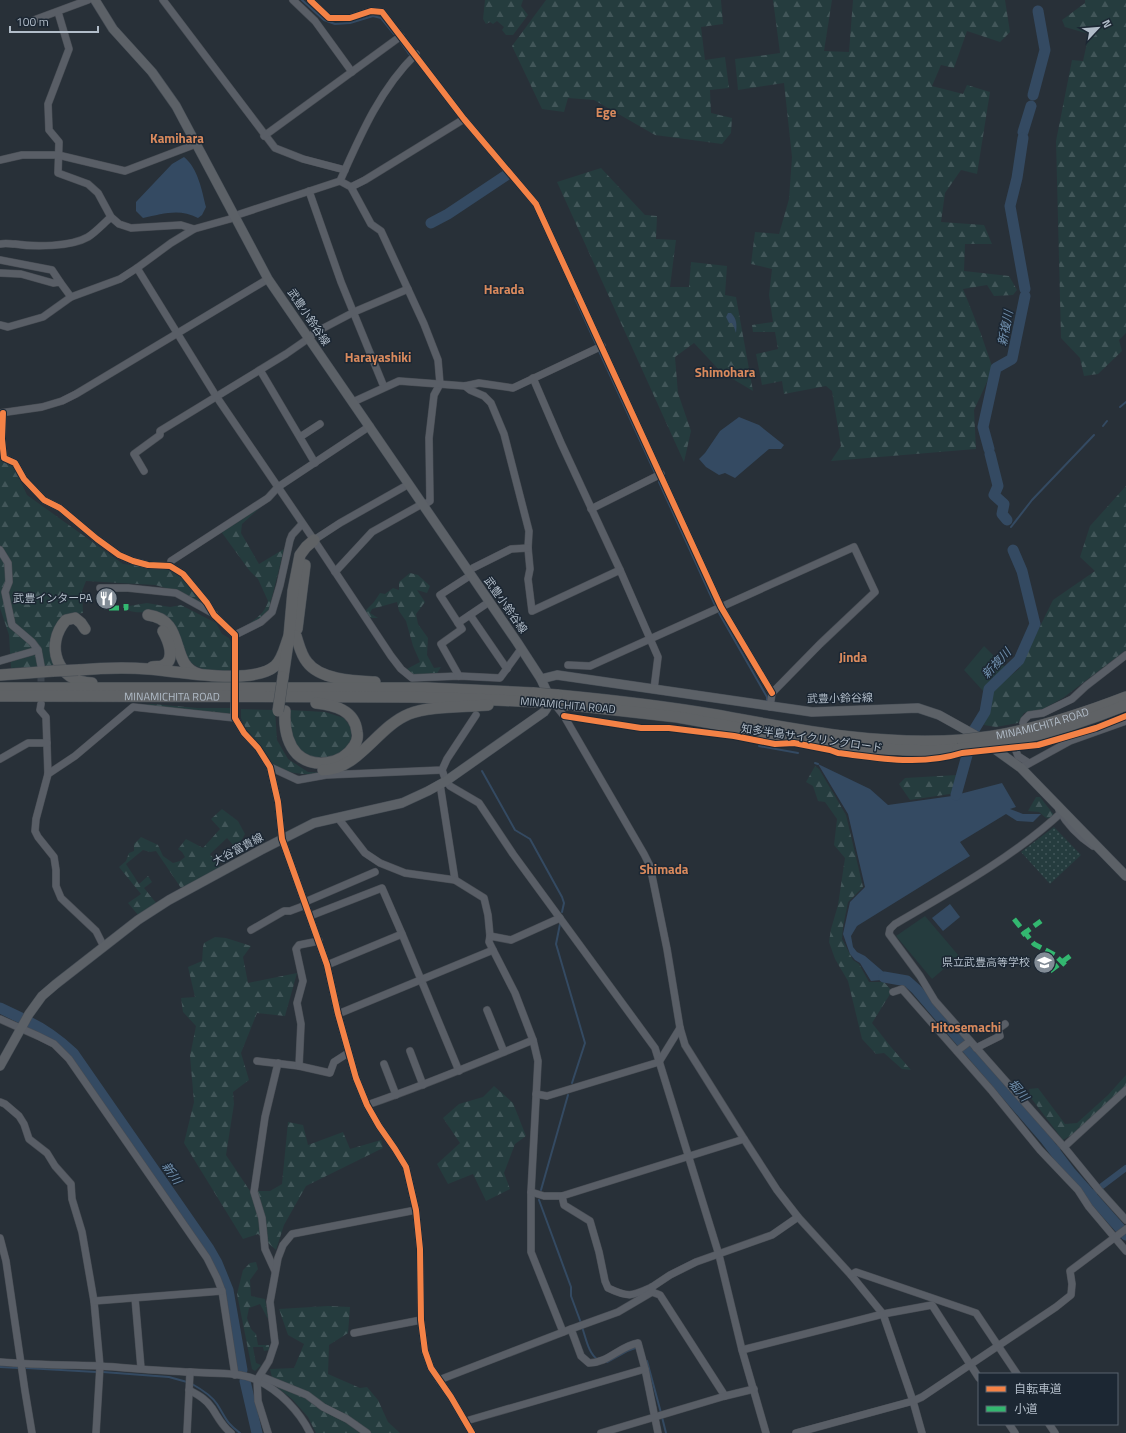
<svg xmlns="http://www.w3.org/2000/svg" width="1126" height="1433" viewBox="0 0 1126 1433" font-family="'Titillium Web','Noto Sans JP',sans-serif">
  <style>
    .green { fill: #253c3e }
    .forest { fill: url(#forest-firs) }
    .park { fill: url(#park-dots) }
    .water { fill: #344a62 }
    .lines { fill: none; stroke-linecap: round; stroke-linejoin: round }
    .stream { stroke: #344a62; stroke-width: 2 }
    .canal { stroke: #344a62; stroke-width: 6 }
    .river { stroke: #344a62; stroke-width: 11 }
    .minor-tunnel { stroke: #3d454e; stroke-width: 7; stroke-dasharray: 7 3.5; stroke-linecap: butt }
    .minor-casing { stroke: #474c53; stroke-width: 8 }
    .major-casing { stroke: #464d55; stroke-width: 10 }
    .highway-casing { stroke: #454c53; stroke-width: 12 }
    .minor { stroke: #595e66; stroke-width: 7 }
    .major { stroke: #5c6167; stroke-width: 9 }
    .highway { stroke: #5f6265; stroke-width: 11 }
    .minor-bridge-casing { stroke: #474c53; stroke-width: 8; stroke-linecap: butt }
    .highway-bridge-casing { stroke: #454c53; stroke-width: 12; stroke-linecap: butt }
    .minor-bridge { stroke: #595e66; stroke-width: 7 }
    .highway-bridge { stroke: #5f6265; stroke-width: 11 }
    .quiet { stroke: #33b770; stroke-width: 5; stroke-dasharray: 10 5; stroke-linecap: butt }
    .cycleway-casing { stroke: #1c2733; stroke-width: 8 }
    .cycleway { stroke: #f48246; stroke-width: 6 }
    .labels { text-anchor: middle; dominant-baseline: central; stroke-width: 3; stroke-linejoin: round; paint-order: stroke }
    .street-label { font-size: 11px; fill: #b2bdc9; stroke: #1c2733 }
    .poi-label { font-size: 11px; fill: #b2bdc9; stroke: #1c2733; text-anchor: end }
    .water-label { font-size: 12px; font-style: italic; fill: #7190ae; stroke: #1c2733 }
    .quarter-label { font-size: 13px; font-weight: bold; fill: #da8a5d; stroke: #1c2733 }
  </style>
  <defs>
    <pattern id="forest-firs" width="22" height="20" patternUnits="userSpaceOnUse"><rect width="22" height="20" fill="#253c3e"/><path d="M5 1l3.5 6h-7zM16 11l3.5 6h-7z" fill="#425659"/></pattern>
    <pattern id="park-dots" width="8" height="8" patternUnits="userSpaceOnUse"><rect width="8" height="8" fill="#253c3e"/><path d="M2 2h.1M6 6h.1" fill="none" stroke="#425659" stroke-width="1.8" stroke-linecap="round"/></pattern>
  </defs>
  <rect width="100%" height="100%" fill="#283038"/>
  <g class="green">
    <polygon points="984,646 1006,668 983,691 964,670"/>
    <polygon points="925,916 959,956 932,979 896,936"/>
  </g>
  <g class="forest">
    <polygon points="485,0 523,0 521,6 528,15 513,35 506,35 502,30 504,27 497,21 493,24 490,22 486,24 483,19"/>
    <polygon points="546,0 721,0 723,24 701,27 705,60 725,57 729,88 710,90 711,113 732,118 731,133 722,144 655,135 594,100 568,98 564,112 542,109 512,46"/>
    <polygon points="773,0 832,0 824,51 849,52 853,0 1005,0 1010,32 1000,42 967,31 954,68 941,65 932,86 963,94 967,85 990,92 977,174 961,170 945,193 941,222 984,225 992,244 965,244 964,271 1009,276 1017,290 1013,295 994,296 987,285 963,289 981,334 993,369 974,410 976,449 831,461 841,446 832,391 826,386 784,394 782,381 762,385 756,354 778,349 775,332 753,332 752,325 773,322 769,295 772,269 751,264 755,232 779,234 789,199 792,157 784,83 738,90 735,59 780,53"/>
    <polygon points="1085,0 1126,0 1126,333 1119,340 1122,351 1098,374 1084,376 1080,358 1061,338 1056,141 1072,60 1083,61 1089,34 1065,27 1062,20 1085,3"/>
    <polygon points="601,168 645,215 657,216 656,239 676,240 670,287 689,287 691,262 727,266 725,295 736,297 753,391 721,372 694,343 675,357 678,393 691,431 684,462 557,182"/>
    <polygon points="0,438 27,495 123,564 168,569 183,576 205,607 177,591 155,585 86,581 82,591 83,613 69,615 57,627 55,666 11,668 9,635 0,608"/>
    <polygon points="1126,486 1126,650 1063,698 1041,710 1024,713 1018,723 996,727 984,725 991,691 1019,669 1053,600 1095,571 1080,557 1090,526"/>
    <path d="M263 505 242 524 241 533 259 564 284 549 269 609 263 617 240 630C253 620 264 616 268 601L258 579 249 570 220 530Z"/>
    <polygon points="410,573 418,575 430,586 427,593 417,590 425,602 416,614 418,624 428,638 427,655 434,668 441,667 436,675 413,676 405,670 420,662 413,646 406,621 399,611 397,602 372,609 370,613 378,618 370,618 364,612 374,602 380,593 385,594 393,588 399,590 399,582"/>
    <path d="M147 603 170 607 181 605 216 623 222 634 229 638 232 645 230 670C223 673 216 671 209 670 178 665 187 644 173 624 171 622 170 619 167 617 154 607 140 616 128 610L129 606Z"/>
    <polygon points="152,704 197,708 230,708 230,713 224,715 136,705"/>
    <path d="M241 709 275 710 277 740 288 759 308 772 329 773C310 776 293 774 274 768L265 752 255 741 245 727 241 718Z"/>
    <polygon points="290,710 325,712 344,718 352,729 351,743 339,755 325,759 309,758 298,747 289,732"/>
    <polygon points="815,766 819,769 846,815 863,887 848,902 843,927 842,939 853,960 859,964 869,982 884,982 892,991 872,1023 891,1047 911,1070 902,1069 884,1053 876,1054 862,1039 848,981 835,959 829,942 831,929 838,905 845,858 834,845 837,819 825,802 818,801 813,786 806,782"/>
    <polygon points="957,775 956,791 950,794 910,800 899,784 905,778"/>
    <polygon points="1036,797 1040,797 1054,815 1051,819 1046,818 1039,812 1028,811"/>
    <polygon points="222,809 238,821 245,834 239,845 233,845 227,838 210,854 221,868 181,888 156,851 150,852 143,850 126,864 139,884 148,876 152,882 144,888 157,904 139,916 128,903 141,894 119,867 126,861 129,853 134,851 134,844 141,837 158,845 163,856 173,863 180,861 185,857 182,852 178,849 186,839 203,848 220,829 211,819"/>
    <polygon points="215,937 226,938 251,946 243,957 248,983 297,973 285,1016 257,1013 241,1053 249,1080 233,1092 234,1104 226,1155 250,1191 270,1191 282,1184 288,1122 303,1125 308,1145 343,1132 350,1149 381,1140 383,1148 306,1186 284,1225 276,1250 258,1234 243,1239 184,1143 194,1102 190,1056 196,1026 183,1012 181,998 195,997 188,967 202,961 203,947 204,943"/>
    <polygon points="1126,1075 1126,1086 1072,1135 1063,1140 1031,1098 1029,1089 1038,1088 1065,1124 1077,1123 1108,1095"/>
    <polygon points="494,1086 513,1103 526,1136 515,1144 504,1173 510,1189 486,1201 473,1174 448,1184 437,1164 460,1143 443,1118 459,1104 483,1097"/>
    <polygon points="256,1262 258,1269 250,1280 251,1296 265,1299 269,1321 260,1304 249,1308 247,1318 251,1329 256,1334 258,1345 269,1345 269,1350 264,1351 263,1347 253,1347 256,1363 261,1365 255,1371 252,1369 237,1294 243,1270 250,1263"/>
    <polygon points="328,1306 350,1307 348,1333 329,1345 328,1374 360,1388 367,1387 378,1400 388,1422 400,1433 316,1433 308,1417 292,1399 274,1385 270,1369 294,1368 304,1344 288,1335 279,1309"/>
  </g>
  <polygon class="park" points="1054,827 1081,855 1050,884 1021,852"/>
  <g class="water">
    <path d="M184 157C198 168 202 191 206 207L202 215 198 218C179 208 163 214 143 218L136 211V202L172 164Z"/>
    <path d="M728 313H731C737 319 737 325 736 333L734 327 732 323H729L726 317Z"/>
    <polygon points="739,417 759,425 784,445 781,449 769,449 735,478 725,473 719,475 706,467 699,459 705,453 720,431"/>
    <polygon points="818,764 870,789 888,805 952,796 1002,783 1016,807 1010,809 1023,814 1041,814 1033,822 1017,821 1006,814 960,842 970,856 857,926 851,936 853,947 857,952 865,956 886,974 881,980 871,981 860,963 855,960 850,954 843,934 850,902 865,887 848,814"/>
    <polygon points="950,904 960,917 943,931 932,918"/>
  </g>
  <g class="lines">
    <g class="stream">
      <polyline points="302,0 324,20 335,24 350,23 373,16 381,18 394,34"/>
      <polyline points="400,41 409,54"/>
      <polyline points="575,298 596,344"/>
      <polyline points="599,351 656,475"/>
      <polyline points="1120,407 1126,402"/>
      <polyline points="1103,426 1107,421"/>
      <polyline points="659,482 715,605"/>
      <polyline points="1011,527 1032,500 1094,435"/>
      <polyline points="719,613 767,697 767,701"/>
      <polyline points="759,746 798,753"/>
      <polyline points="815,763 818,764"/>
      <polyline points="482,771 515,830 530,839 562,897 564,903 562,912"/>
      <polyline points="560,924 556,944 585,1043 572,1083"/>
      <polyline points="541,1190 568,1095"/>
      <polyline points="539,1200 571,1287 571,1296 581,1323"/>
      <path d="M582 1327C586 1338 588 1353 598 1360"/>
      <polyline points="605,1361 607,1362 627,1351 638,1347"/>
      <polyline points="647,1361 661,1413"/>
      <polyline points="0,1367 19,1368"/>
      <polyline points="26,1368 96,1372"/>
      <polyline points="103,1372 169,1377 187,1382"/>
      <path d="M192 1384C201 1389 211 1395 217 1404 226 1418 226 1423 240 1433"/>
      <polyline points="662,1417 666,1433"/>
    </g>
    <g class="canal">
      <polyline points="1054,1150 1060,1146"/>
      <polyline points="1102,1186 1126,1168"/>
      <polyline points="1091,1195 1096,1191"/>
    </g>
    <g class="river">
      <polyline points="1033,95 1045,50 1038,11"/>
      <polyline points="1023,132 1031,106"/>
      <polyline points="1023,138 1017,178 1010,206 1025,289"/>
      <polyline points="431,223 448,214 508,174"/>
      <polyline points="989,449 983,427 996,368 1012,359 1025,296"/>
      <polyline points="990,454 998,486 994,495 1004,504 1002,514 1007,520"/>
      <polyline points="956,795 974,730 985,712 989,689 1019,660 1035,624 1022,571 1013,550"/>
      <polyline points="884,977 907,981 916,989 1046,1140 1071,1173 1126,1235"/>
      <polyline points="0,1008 21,1018"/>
      <path d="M29 1022C46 1030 59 1040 73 1053L209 1249 217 1263 228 1290 242 1370"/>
      <polyline points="245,1381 257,1433"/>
    </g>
    <polyline class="minor-tunnel" points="41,692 41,668"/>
    <defs>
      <g id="minor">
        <polyline points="163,0 275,148 303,159 345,170"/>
        <polyline points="293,0 315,21 352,72"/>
        <polyline points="310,0 329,18 350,18 371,11 382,12 464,119 536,204 721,607 772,693"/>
        <polyline points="58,12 69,49 48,104 49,130 59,142 58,173 88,184 98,193 111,217 119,224 131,228 181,225 194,229"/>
        <polyline points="34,20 88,0"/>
        <polyline points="264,136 401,36"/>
        <polyline points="0,160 22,155 58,155 125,171 196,144"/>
        <polyline points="340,181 351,187 371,224 381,231 424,324 438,360 440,384 434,395 429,438 430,501 424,505"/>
        <polyline points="351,187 365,180 464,119"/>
        <polyline points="309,191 341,282 384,387"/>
        <path d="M0 244C6 243 10 244 15 244 34 247 71 247 88 237 96 232 104 223 111 217"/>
        <polyline points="0,260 52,270 60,282"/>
        <polyline points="137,268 216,396 314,540 391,656 401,669 412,678 459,676 500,678 521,649"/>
        <polyline points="0,273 21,274 53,283 60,282 71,297"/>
        <path d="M0 325 8 327 43 317 71 297 120 279 137 268 171 243 194 229 230 219 234 216 340 181C360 136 380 89 416 54"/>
        <polyline points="260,370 315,463"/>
        <polyline points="533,378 561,443 620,570 658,657 654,689"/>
        <polyline points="465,386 470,390 484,396 491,403 504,434 529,531 528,548 530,569 528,579 532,611 620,570"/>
        <polyline points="353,402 399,381 465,386 479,383 513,388 602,346"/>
        <polyline points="0,413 42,407 62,401 76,394 268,279"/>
        <polyline points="3,413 2,439 4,458 15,463 24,479 44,500 60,508 97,539 119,555 133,561 148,565 170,566 183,574 207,603 214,615 235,635 235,665"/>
        <polyline points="300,437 320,424"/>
        <polyline points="144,471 134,454 160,435 160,431 286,354 309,338 314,333 354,312 408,289"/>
        <polyline points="591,509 661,474"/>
        <polyline points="314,540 340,523 409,484"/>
        <polyline points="0,550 8,563 9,582 5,592 12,625 32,642 38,650 41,666"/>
        <polyline points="170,566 171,561 268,498 278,487 370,426"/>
        <polyline points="473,568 511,549 528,548"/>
        <polyline points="335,572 372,532 422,504"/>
        <polyline points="100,588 128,588 176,593 214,614"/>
        <polyline points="470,615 507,669"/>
        <polyline points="458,623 489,602"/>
        <polyline points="235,635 261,622 272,612 280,585 290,540 292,535 302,524"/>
        <polyline points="0,661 38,650"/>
        <polyline points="568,665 590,666 854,547 875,592 820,644 772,693 770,707"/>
        <polyline points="459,676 441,644 462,629 440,595 471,575"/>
        <polyline points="553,702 564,716 644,854 650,866 667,949 680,1028 685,1045 744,1139 777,1190 798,1217 851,1275 883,1314 913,1401 922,1433"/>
        <polyline points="41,704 40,710 46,717 48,774 36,819 35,831 38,837 54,857 56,870 56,886 61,898 96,931 104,947"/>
        <polyline points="234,713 235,718 244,733 258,748 270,767 278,802 282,839 327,965 338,1014 356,1078 367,1105 379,1126 395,1149 406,1167 416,1210 420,1249 421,1320 425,1351 431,1368 451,1397 472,1433"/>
        <polyline points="1023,723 1024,720 1029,715 1043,713 1072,699 1086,686 1126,655"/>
        <polyline points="1016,751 1018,756 1029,763"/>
        <polyline points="0,759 28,743 47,743"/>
        <polyline points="270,767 298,780 326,775 442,770 447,759 476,715"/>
        <polyline points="1021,768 1070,741 1126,721"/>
        <polyline points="442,770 446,781 450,786 479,803 513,854 655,1048 719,1255 742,1350 766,1433"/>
        <polyline points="48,774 75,756 133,707 235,718"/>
        <polyline points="440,784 455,880"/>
        <path d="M1059 810C1068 826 1078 836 1093 846"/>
        <path d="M1063 811C1015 856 952 891 895 924L890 929 889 934 920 976 935 1001 1064 1147 1099 1190 1126 1220"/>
        <polyline points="338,818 365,853 380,863 405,873 455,880 484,898 488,915 490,936 489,942 493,950"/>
        <polyline points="305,902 375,872"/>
        <polyline points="310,916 382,888 402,934"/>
        <polyline points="251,930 284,911 290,911 306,905"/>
        <polyline points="490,936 511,940 560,918"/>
        <polyline points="327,965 402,934 459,1071"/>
        <polyline points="893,992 902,989 991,1090 1040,1150 1078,1190 1089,1207 1126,1251"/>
        <polyline points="487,1010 504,1052"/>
        <polyline points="338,1014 493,950 515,993 533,1040 538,1061 531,1192 531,1252 563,1332"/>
        <polyline points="0,1019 38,1036 54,1044 69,1059 207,1258 217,1278 222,1291 235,1375"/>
        <polyline points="976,1048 1000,1036 998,1029 1005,1024"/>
        <polyline points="410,1051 423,1085"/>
        <polyline points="957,1051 970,1041"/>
        <polyline points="257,1061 299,1066 330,1073 334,1062 348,1053"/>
        <polyline points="384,1064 396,1095"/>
        <polyline points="299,1066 301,1024 297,1003 303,981 296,949 299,945 319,941"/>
        <polyline points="536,1094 547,1096 659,1062 680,1028"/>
        <polyline points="0,1102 5,1104 19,1116 24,1124 29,1139 47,1153 55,1166 71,1184 72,1199 82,1232 94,1301 100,1366 96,1433"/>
        <path d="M367 1105C423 1086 478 1063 533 1040"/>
        <polyline points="1064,1147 1126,1090"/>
        <polyline points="531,1192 544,1196 562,1196 744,1139"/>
        <path d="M562 1196 564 1205 590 1221 599 1252 605 1281 608 1288C629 1298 632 1296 652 1287"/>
        <polyline points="0,1238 6,1261 25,1391 32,1433"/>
        <polyline points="275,1271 265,1249 262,1218 254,1192 265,1117 278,1063"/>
        <polyline points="851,1275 856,1272 976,1313 1017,1374"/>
        <polyline points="652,1292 660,1295 725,1396"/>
        <polyline points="135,1298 141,1368"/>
        <polyline points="94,1301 222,1291"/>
        <path d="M571 1329 581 1356 589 1363C608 1363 620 1346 638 1343L645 1369 658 1433"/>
        <polyline points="354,1333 421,1320"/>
        <polyline points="742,1350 883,1314 932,1305 979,1378"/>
        <path d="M0 1362C33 1365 67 1365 100 1366 130 1368 161 1371 191 1372 212 1374 237 1371 257 1380 279 1390 300 1412 310 1433"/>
        <polyline points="260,1376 307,1395 323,1407 347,1419 367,1433"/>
        <polyline points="439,1380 571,1329 618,1312 652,1292 652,1287 670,1275 696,1262 772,1235 798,1217"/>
        <path d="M189 1390C198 1395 206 1399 212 1408 218 1417 222 1426 231 1433"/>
        <polyline points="466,1421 645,1369"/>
        <polyline points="1009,1424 1015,1433"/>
        <polyline points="1049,1424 1055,1433"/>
        <polyline points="187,1433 190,1372"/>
        <polyline points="268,1433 258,1401 257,1380 269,1361 275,1343 270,1302 278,1258 283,1245 292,1234 416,1210"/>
        <polyline points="601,1433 725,1396 754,1389"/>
        <polyline points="796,1433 913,1401 922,1397 1056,1307 1071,1295 1072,1284 1070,1271 1126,1229"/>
      </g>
      <g id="major">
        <polyline points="95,0 113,29 152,72 176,106 268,279 517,642 541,679 557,675 812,712 918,708 939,715 975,735 1021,768 1126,876"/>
        <path d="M0 1066 29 1014 42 996 56 984 138 920 169 900 261 850 314 823 402 803 428 791 446 781 544 712C554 700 546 691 541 679"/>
      </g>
      <g id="highway">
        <path d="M148 615C187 620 169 666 199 674"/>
        <path d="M85 629 81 623 75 618 66 620C44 645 57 682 92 683"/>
        <polyline points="297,629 305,565"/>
        <path d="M296 636C299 645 301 655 307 662 320 680 355 681 375 682"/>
        <path d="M152 667C155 666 159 667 162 666 177 661 168 640 163 631"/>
        <path d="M78 670C101 668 125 667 148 669 177 671 252 686 275 666 283 659 285 646 289 636"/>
        <polyline points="0,675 54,671"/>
        <polyline points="283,677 289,636 293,591 300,555 306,547 314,540"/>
        <polyline points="0,688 427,688 534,693"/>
        <path d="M557 695C610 700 663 706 716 715 800 730 876 746 962 740"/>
        <path id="s1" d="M0 696 410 697 475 699 538 702"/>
        <polyline points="562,704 677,717 836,745 881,749 932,751 958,749"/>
        <path d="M285 711C284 727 286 742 297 754 313 769 342 765 354 746 357 742 358 736 357 732 355 710 334 705 316 703"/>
        <path id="s2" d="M994 736C1040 728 1082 714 1126 697"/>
        <path d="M997 744C1042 735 1084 722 1126 705"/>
        <path d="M323 770C358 770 377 727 409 714 428 706 466 707 488 705"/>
      </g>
    </defs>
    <use href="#minor" class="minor-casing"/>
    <use href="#major" class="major-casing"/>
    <use href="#highway" class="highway-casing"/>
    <use href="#minor" class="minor"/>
    <use href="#major" class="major"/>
    <use href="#highway" class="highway"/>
    <defs>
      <polyline id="minor-bridge" points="234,713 235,665"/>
      <g id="highway-bridge">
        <polyline points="54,671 78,670"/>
        <polyline points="534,693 557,695"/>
        <polyline points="538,702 562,704"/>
        <polyline points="278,711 283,677"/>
        <polyline points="962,740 994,736"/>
        <polyline points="958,749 997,744"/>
      </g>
    </defs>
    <use href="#minor-bridge" class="minor-bridge-casing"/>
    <use href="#highway-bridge" class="highway-bridge-casing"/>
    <use href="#minor-bridge" class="minor-bridge"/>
    <use href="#highway-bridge" class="highway-bridge"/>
    <g class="quiet">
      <polyline points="109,608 126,608 126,604"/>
      <polyline points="1014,919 1034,944 1055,955 1066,966"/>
      <polyline points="1022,935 1041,921"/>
      <polyline points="1050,971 1070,956"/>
    </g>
    <defs>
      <g id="cycleway">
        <polyline points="310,0 329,18 350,18 371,11 382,12 464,119 536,204 721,607 772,693"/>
        <polyline points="3,413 2,439 4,458 15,463 24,479 44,500 60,508 97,539 119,555 133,561 148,565 170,566 183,574 207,603 214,615 235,635 235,718 244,733 258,748 270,767 278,802 282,839 327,965 338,1014 356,1078 367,1105 379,1126 395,1149 406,1167 416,1210 420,1249 421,1320 425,1351 431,1368 451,1397 472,1433"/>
        <path d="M564 716 641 728H669L734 736 775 744 794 743 830 750 838 753C879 758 921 766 962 753L1038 745 1096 728 1126 716"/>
      </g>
    </defs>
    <use href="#cycleway" class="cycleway-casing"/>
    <use href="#cycleway" class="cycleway"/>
  </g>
  <defs>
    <symbol id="restaurant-disc" viewBox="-11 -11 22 22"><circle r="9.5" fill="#828c96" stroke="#1c2733"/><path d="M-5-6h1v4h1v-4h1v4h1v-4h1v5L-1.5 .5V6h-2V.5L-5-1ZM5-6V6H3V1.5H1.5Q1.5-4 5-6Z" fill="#fff"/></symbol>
    <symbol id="school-disc" viewBox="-11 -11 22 22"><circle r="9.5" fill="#828c96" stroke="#1c2733"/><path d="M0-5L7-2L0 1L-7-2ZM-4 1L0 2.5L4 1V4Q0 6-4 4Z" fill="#fff"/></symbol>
  </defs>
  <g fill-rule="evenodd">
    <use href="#restaurant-disc" x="94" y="586" width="25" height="25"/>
    <use href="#school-disc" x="1032" y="950" width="25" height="25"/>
  </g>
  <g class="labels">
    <g class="street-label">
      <text transform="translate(309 317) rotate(56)">武豊小鈴谷線</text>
      <text transform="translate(506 605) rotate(55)">武豊小鈴谷線</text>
      <text stroke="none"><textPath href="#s1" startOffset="172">MINAMICHITA ROAD</textPath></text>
      <text transform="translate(840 698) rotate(-1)">武豊小鈴谷線</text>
      <text transform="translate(568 705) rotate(5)">MINAMICHITA ROAD</text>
      <text stroke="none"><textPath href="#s2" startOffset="50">MINAMICHITA ROAD</textPath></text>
      <text transform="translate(812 738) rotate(8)">知多半島サイクリングロード</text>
      <text transform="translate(238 849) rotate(-28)">大谷富貴線</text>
    </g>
    <g class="poi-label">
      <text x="92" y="598">武豊インターPA</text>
      <text x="1030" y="962">県立武豊高等学校</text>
    </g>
    <g class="water-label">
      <text transform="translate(1005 328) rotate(-79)">新複川</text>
      <text transform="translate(996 663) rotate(-47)">新複川</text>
      <text transform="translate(1019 1090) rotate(50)">堀川</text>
      <text transform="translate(172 1173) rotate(55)">新川</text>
    </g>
    <g class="quarter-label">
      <text x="606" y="112">Ege</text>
      <text x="177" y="138">Kamihara</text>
      <text x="504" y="289">Harada</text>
      <text x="378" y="357">Harayashiki</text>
      <text x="725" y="372">Shimohara</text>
      <text x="853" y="657">Jinda</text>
      <text x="664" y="869">Shimada</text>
      <text x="966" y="1027">Hitosemachi</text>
    </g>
  </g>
  <rect x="978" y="1373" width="140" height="52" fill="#1c2733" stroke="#58636f"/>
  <rect x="986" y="1386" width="20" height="6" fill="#f48246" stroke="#58636f"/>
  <text x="1014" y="1393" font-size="12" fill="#b2bdc9">自転車道</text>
  <rect x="986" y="1406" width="20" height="6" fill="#33b770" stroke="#58636f"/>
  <text x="1014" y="1413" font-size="12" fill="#b2bdc9">小道</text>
  <g transform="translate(1098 28) rotate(64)" stroke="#1c2733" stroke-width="3" paint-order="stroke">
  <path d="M0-3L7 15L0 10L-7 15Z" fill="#b2bdc9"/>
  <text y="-6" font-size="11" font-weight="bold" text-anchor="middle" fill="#b2bdc9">N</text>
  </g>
  <path d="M10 26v6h88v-6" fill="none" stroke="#b2bdc9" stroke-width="2"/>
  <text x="16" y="26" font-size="12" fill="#b2bdc9" stroke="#1c2733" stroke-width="3" paint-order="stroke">100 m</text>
</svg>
